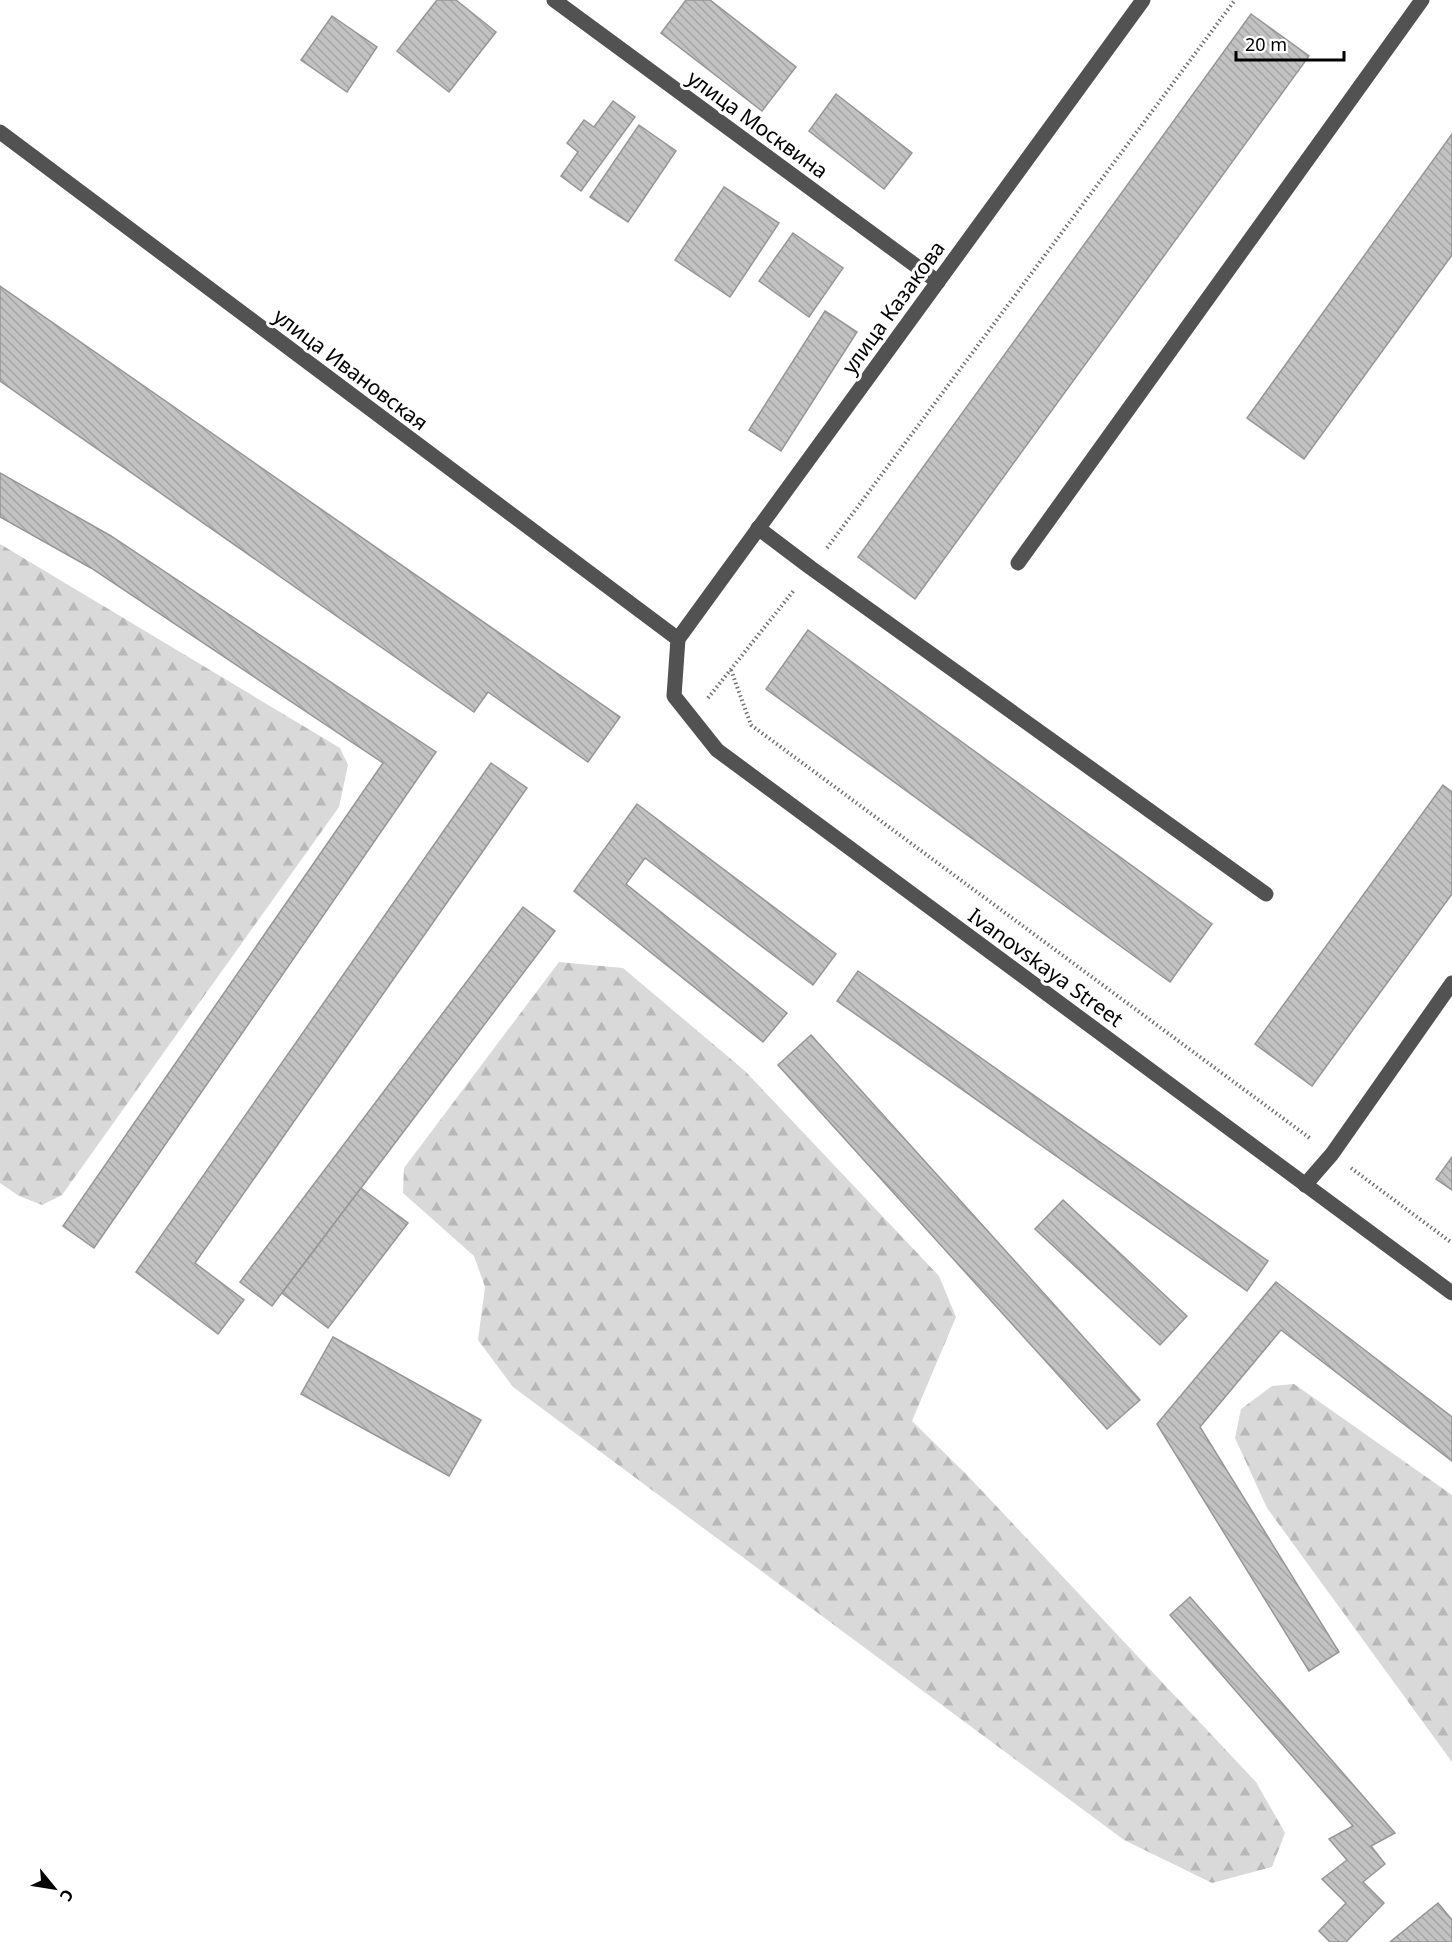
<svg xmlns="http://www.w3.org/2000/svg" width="1452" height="1942" viewBox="0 0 1452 1942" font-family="'Noto Sans',sans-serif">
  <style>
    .forest { fill: url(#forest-firs) }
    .building { fill: url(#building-back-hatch); stroke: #969696; stroke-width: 1.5 }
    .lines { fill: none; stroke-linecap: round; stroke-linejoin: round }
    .path { stroke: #747474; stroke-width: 4; stroke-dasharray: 1.5 3; stroke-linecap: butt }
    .minor { stroke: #525252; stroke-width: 15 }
    .labels { text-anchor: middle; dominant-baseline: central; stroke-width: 6; stroke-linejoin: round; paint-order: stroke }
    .street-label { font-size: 21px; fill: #000; stroke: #fff }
  </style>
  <defs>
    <pattern id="forest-firs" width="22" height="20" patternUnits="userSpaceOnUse" patternTransform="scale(1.5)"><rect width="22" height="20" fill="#d9d9d9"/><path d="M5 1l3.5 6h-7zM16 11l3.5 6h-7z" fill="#b8b8b8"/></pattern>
    <pattern id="building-back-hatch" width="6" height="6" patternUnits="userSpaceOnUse" patternTransform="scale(1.5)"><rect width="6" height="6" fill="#c2c2c2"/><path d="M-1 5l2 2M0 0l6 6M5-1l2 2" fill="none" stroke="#a5a5a5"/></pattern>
  </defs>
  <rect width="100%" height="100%" fill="#fff"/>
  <g class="forest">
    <polygon points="0,544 340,748 348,765 339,807 62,1195 42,1205 19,1196 0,1183"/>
    <polygon points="559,962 623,968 745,1071 939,1276 956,1317 912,1421 968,1476 1256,1782 1285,1833 1272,1867 1212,1883 1124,1840 513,1387 478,1340 485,1287 474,1256 403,1193 404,1168"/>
    <polygon points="1294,1384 1452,1495 1452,1762 1267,1508 1235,1438 1241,1409 1272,1386"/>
  </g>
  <g class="building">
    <polygon points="437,0 456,0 496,32 449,92 397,51"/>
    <polygon points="686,0 710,0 796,67 762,111 661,33"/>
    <polygon points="1251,14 1309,56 915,599 858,557"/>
    <polygon points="332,16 377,47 347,92 301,60"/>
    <polygon points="836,94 912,153 884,189 809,131"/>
    <polygon points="613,101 635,117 581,191 561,176 578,152 567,143 584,120 594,127"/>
    <polygon points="639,125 676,151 628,222 590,197"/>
    <polygon points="1452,134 1452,255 1304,459 1247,418"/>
    <polygon points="724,187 779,223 730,297 675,260"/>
    <polygon points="793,233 843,268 809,317 759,281"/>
    <polygon points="0,286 620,717 588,762 488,692 474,712 0,381"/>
    <polygon points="825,311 857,332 781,451 749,430"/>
    <polygon points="0,473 111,536 436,752 94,1248 63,1226 383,763 91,568 0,517"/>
    <polygon points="808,630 1212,924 1170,982 766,689"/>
    <polygon points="491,763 527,788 195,1263 244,1300 218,1334 136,1272"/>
    <polygon points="1443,785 1452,792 1452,894 1312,1086 1255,1044"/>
    <polygon points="637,804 836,954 813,985 645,858 626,884 787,1013 763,1042 574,891"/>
    <polygon points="523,907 555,931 272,1306 240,1282"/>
    <polygon points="858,971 1268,1261 1247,1291 837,1001"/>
    <polygon points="811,1035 1140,1400 1107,1429 778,1065"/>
    <polygon points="1452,1157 1452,1190 1436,1179"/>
    <polygon points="361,1188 408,1223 328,1328 282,1293"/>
    <polygon points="1063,1200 1187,1316 1160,1345 1035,1229"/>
    <polygon points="1276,1282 1452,1417 1452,1461 1281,1330 1200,1427 1339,1652 1309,1671 1157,1424"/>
    <polygon points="333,1337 481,1420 449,1476 301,1394"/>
    <polygon points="1190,1597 1395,1833 1371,1846 1385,1864 1363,1882 1384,1903 1346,1942 1330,1942 1319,1931 1346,1903 1322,1879 1347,1860 1329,1839 1353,1826 1170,1615"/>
    <polygon points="1438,1903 1452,1920 1452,1942 1390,1942"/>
  </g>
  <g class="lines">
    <g class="path">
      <polyline points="827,548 1235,0"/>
      <polyline points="731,670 751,725 1311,1139"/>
      <polyline points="708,698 795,589"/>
      <polyline points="1351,1168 1452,1243"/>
    </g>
    <g class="minor">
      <polyline points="554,0 938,282"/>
      <polyline points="0,132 678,639"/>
      <polyline points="758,528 811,568 1266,894"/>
      <polyline points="1018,563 1422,0"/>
      <polyline points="678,639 674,696 717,750 1452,1293"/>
      <polyline points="678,639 1143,0"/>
      <polyline points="1305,1185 1332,1154 1452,983"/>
    </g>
  </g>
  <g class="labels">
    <g class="street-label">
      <text transform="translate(758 124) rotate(36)">улица Москвина</text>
      <text transform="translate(893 307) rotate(-54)">улица Казакова</text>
      <text transform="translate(351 369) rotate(37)">улица Ивановская</text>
      <text transform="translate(1046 967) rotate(36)">Ivanovskaya Street</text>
    </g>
  </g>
  <g transform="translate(54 1888) rotate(120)" stroke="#ffffff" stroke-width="4.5" paint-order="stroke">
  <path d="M0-4.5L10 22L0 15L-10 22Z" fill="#000000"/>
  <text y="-9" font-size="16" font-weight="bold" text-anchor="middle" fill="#000000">С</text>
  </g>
  <path d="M1236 51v9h108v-9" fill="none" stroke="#000000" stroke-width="3"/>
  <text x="1245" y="51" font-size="18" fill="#000000" stroke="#ffffff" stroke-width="4.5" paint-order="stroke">20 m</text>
</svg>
